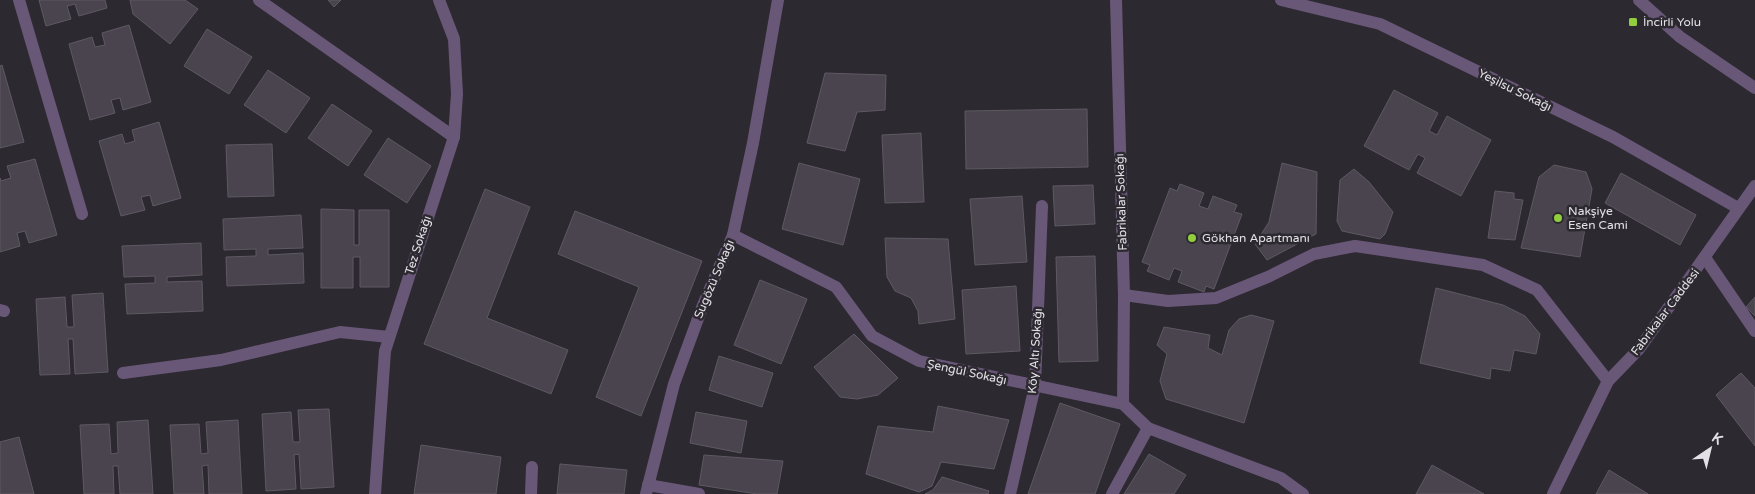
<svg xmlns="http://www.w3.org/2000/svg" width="1755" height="494" viewBox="0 0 1755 494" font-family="'Varela Round',sans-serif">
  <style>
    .building { fill: #49444d; stroke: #5e5962 }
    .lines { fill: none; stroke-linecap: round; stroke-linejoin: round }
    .minor { stroke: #695778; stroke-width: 12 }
    .poi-dot { fill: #92cd3e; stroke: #2d2931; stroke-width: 2 }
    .labels { text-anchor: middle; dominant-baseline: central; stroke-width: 5; stroke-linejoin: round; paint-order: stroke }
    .poi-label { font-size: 12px; fill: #e4e1e6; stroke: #2d2931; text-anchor: start }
    .street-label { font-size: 12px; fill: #e4e1e6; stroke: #2d2931 }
  </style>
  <rect width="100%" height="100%" fill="#2d2931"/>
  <g class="building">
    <polygon points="39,0 105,0 107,8 79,16 75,4 67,6 71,19 46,26"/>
    <polygon points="130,0 185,0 198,9 170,44 133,14"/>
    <polygon points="328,0 341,0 334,7"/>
    <polygon points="129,25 151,102 123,110 120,98 111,100 115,113 90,120 69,44 92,37 95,47 105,45 102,33"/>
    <polygon points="207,29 252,57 229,94 184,66"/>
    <polygon points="2,65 24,142 0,148 0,66"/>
    <polygon points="268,70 310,98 286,133 244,105"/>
    <polygon points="825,73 886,75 885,110 857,112 845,151 807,143"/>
    <polygon points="1394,90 1438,113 1429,131 1437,135 1447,116 1491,140 1461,196 1417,173 1425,158 1418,154 1409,170 1364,146"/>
    <polygon points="332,104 372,131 348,166 308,138"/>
    <polygon points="1087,109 1088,167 966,169 965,111"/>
    <polygon points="159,122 181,198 153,206 150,195 141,197 145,210 121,216 99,141 122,134 125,144 135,141 132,130"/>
    <polygon points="921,133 924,202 885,203 882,135"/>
    <polygon points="388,138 431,166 407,203 364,175"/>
    <polygon points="272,144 274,196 228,197 226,145"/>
    <polygon points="35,159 57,235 29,243 25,231 17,233 20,246 0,252 0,178 1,181 11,178 7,166"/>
    <polygon points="799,163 860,179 843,245 782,229"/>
    <polygon points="1282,163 1317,172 1316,234 1267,260 1255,244 1269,222"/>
    <polygon points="1554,165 1586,172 1592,189 1580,257 1521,248 1539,177"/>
    <polygon points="1354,169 1369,182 1393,212 1385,234 1380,239 1342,231 1337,221 1340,180"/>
    <polygon points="1621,173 1696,215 1680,245 1605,203"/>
    <polygon points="1180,184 1204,193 1199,206 1208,209 1213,196 1237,205 1234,212 1242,214 1214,289 1206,286 1204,292 1178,282 1182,271 1174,268 1169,280 1147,271 1150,265 1142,262 1170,188 1177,191"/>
    <polygon points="1093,185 1095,224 1055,226 1053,186"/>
    <polygon points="485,189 530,207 487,318 568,350 551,394 424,344"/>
    <polygon points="1495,191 1514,193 1514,199 1523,200 1515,240 1488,238"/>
    <polygon points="1022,196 1027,262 975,265 970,199"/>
    <polygon points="321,209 354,210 354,245 359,245 359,210 389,210 389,287 360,287 360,257 353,257 353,288 321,288"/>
    <polygon points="575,211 702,261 641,416 596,397 639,287 558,254"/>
    <polygon points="301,215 303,248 268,249 268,255 303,253 304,283 227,286 226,257 256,256 256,249 224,250 223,219"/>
    <polygon points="885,238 948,239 955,319 919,324 918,311 911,298 895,291 887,277"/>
    <polygon points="201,243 202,275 167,277 167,282 202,281 203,311 127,314 125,284 155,283 155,276 124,277 122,246"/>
    <polygon points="1095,256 1098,361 1059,362 1056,257"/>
    <polygon points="760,280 807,299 781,364 734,345"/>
    <polygon points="1016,286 1020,351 966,354 962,290"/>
    <polygon points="1436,288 1503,305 1525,316 1540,334 1536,354 1514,350 1510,371 1491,368 1490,379 1420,363"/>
    <polygon points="103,293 108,372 75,374 73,339 68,339 70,374 40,375 36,299 65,297 67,327 74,327 72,295"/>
    <polygon points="1755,297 1755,316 1746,307"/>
    <polygon points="1251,315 1274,321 1244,423 1166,399 1160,381 1167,354 1157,345 1164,327 1210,335 1208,348 1222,355 1229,330 1239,319"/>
    <polygon points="854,334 898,378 878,395 857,399 840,397 814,367"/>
    <polygon points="719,356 773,373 762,407 709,390"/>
    <polygon points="1741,373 1755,388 1755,446 1716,395"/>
    <polygon points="1060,403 1120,424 1095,494 1028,494"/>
    <polygon points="938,406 1009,420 994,469 941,462 932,486 919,492 866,474 878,426 933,432"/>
    <polygon points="329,409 334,487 301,489 299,454 294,455 296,489 266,491 262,414 291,412 293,442 300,442 298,410"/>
    <polygon points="696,412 747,421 741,453 690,443"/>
    <polygon points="148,420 153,494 120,494 118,466 113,466 114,494 84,494 80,425 109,424 111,454 118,453 117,422"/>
    <polygon points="238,420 242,494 209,494 208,465 202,466 204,494 174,494 170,425 199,424 201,454 208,453 206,422"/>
    <polygon points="19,437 34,494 0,494 0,442"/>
    <polygon points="421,445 501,457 496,494 414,494"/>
    <polygon points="1149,454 1186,475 1174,494 1124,494"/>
    <polygon points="704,455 783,461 777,494 757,494 699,485"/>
    <polygon points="560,464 627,470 624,494 557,494"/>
    <polygon points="1432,465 1484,494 1416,494"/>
    <polygon points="1609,470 1648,494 1596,494"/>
    <polygon points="942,477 989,491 988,494 925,494 933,490"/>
  </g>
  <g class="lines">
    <g class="minor">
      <polyline points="19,0 82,214"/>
      <polyline points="259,0 454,137"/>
      <polyline points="1116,0 1124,295 1123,404"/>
      <polyline points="1281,0 1380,24 1613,137 1738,208"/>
      <polyline points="1639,0 1680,37 1755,88"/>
      <polyline points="733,235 836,287 872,336 919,361 1123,404 1148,428 1281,478 1303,494"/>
      <polyline points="1706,259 1755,331"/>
      <polyline points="1124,295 1168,301 1216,298 1270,276 1314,254 1355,246 1483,265 1537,290 1608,381"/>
      <polyline points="0,310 4,311"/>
      <polyline points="123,373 221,360 340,332 389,337"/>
      <polyline points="648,485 699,494"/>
      <polyline points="375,494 385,351 454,137 457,94 454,39 439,0"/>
      <polyline points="531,494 532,467"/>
      <polyline points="646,494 674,384 703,305 733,235 753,143 778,0"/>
      <polyline points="1010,494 1035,386 1042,206"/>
      <polyline points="1112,494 1148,428"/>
      <polyline points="1553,494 1608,381 1639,349 1755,186"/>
    </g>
  </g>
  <g class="poi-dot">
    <rect x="1628" y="17" width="10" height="10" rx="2.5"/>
    <circle cx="1558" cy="218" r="5"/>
    <circle cx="1192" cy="238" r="5"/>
  </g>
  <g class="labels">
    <g class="poi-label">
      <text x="1643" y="22">İncirli Yolu</text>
      <text x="1568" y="211">Nakşiye<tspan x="1568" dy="14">Esen Cami</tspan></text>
      <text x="1202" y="238">Gökhan Apartmanı</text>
    </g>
    <g class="street-label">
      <text transform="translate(1515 90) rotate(26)">Yeşilsu Sokağı</text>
      <text transform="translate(1121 202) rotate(-92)">Fabrikalar Sokağı</text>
      <text transform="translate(418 245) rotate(-72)">Tez Sokağı</text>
      <text transform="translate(714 279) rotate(-67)">Sugözü Sokağı</text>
      <text transform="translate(1665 312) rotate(-53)">Fabrikalar Caddesi</text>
      <text transform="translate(1035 351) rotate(-86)">Köy Altı Sokağı</text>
      <text transform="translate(967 372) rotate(12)">Şengül Sokağı</text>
    </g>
  </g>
  <g transform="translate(1710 449) rotate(35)" stroke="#2d2931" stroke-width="4" paint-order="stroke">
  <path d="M0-4L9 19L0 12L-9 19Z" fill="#e4e1e6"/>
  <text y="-8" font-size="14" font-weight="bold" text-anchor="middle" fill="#e4e1e6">K</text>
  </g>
</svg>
